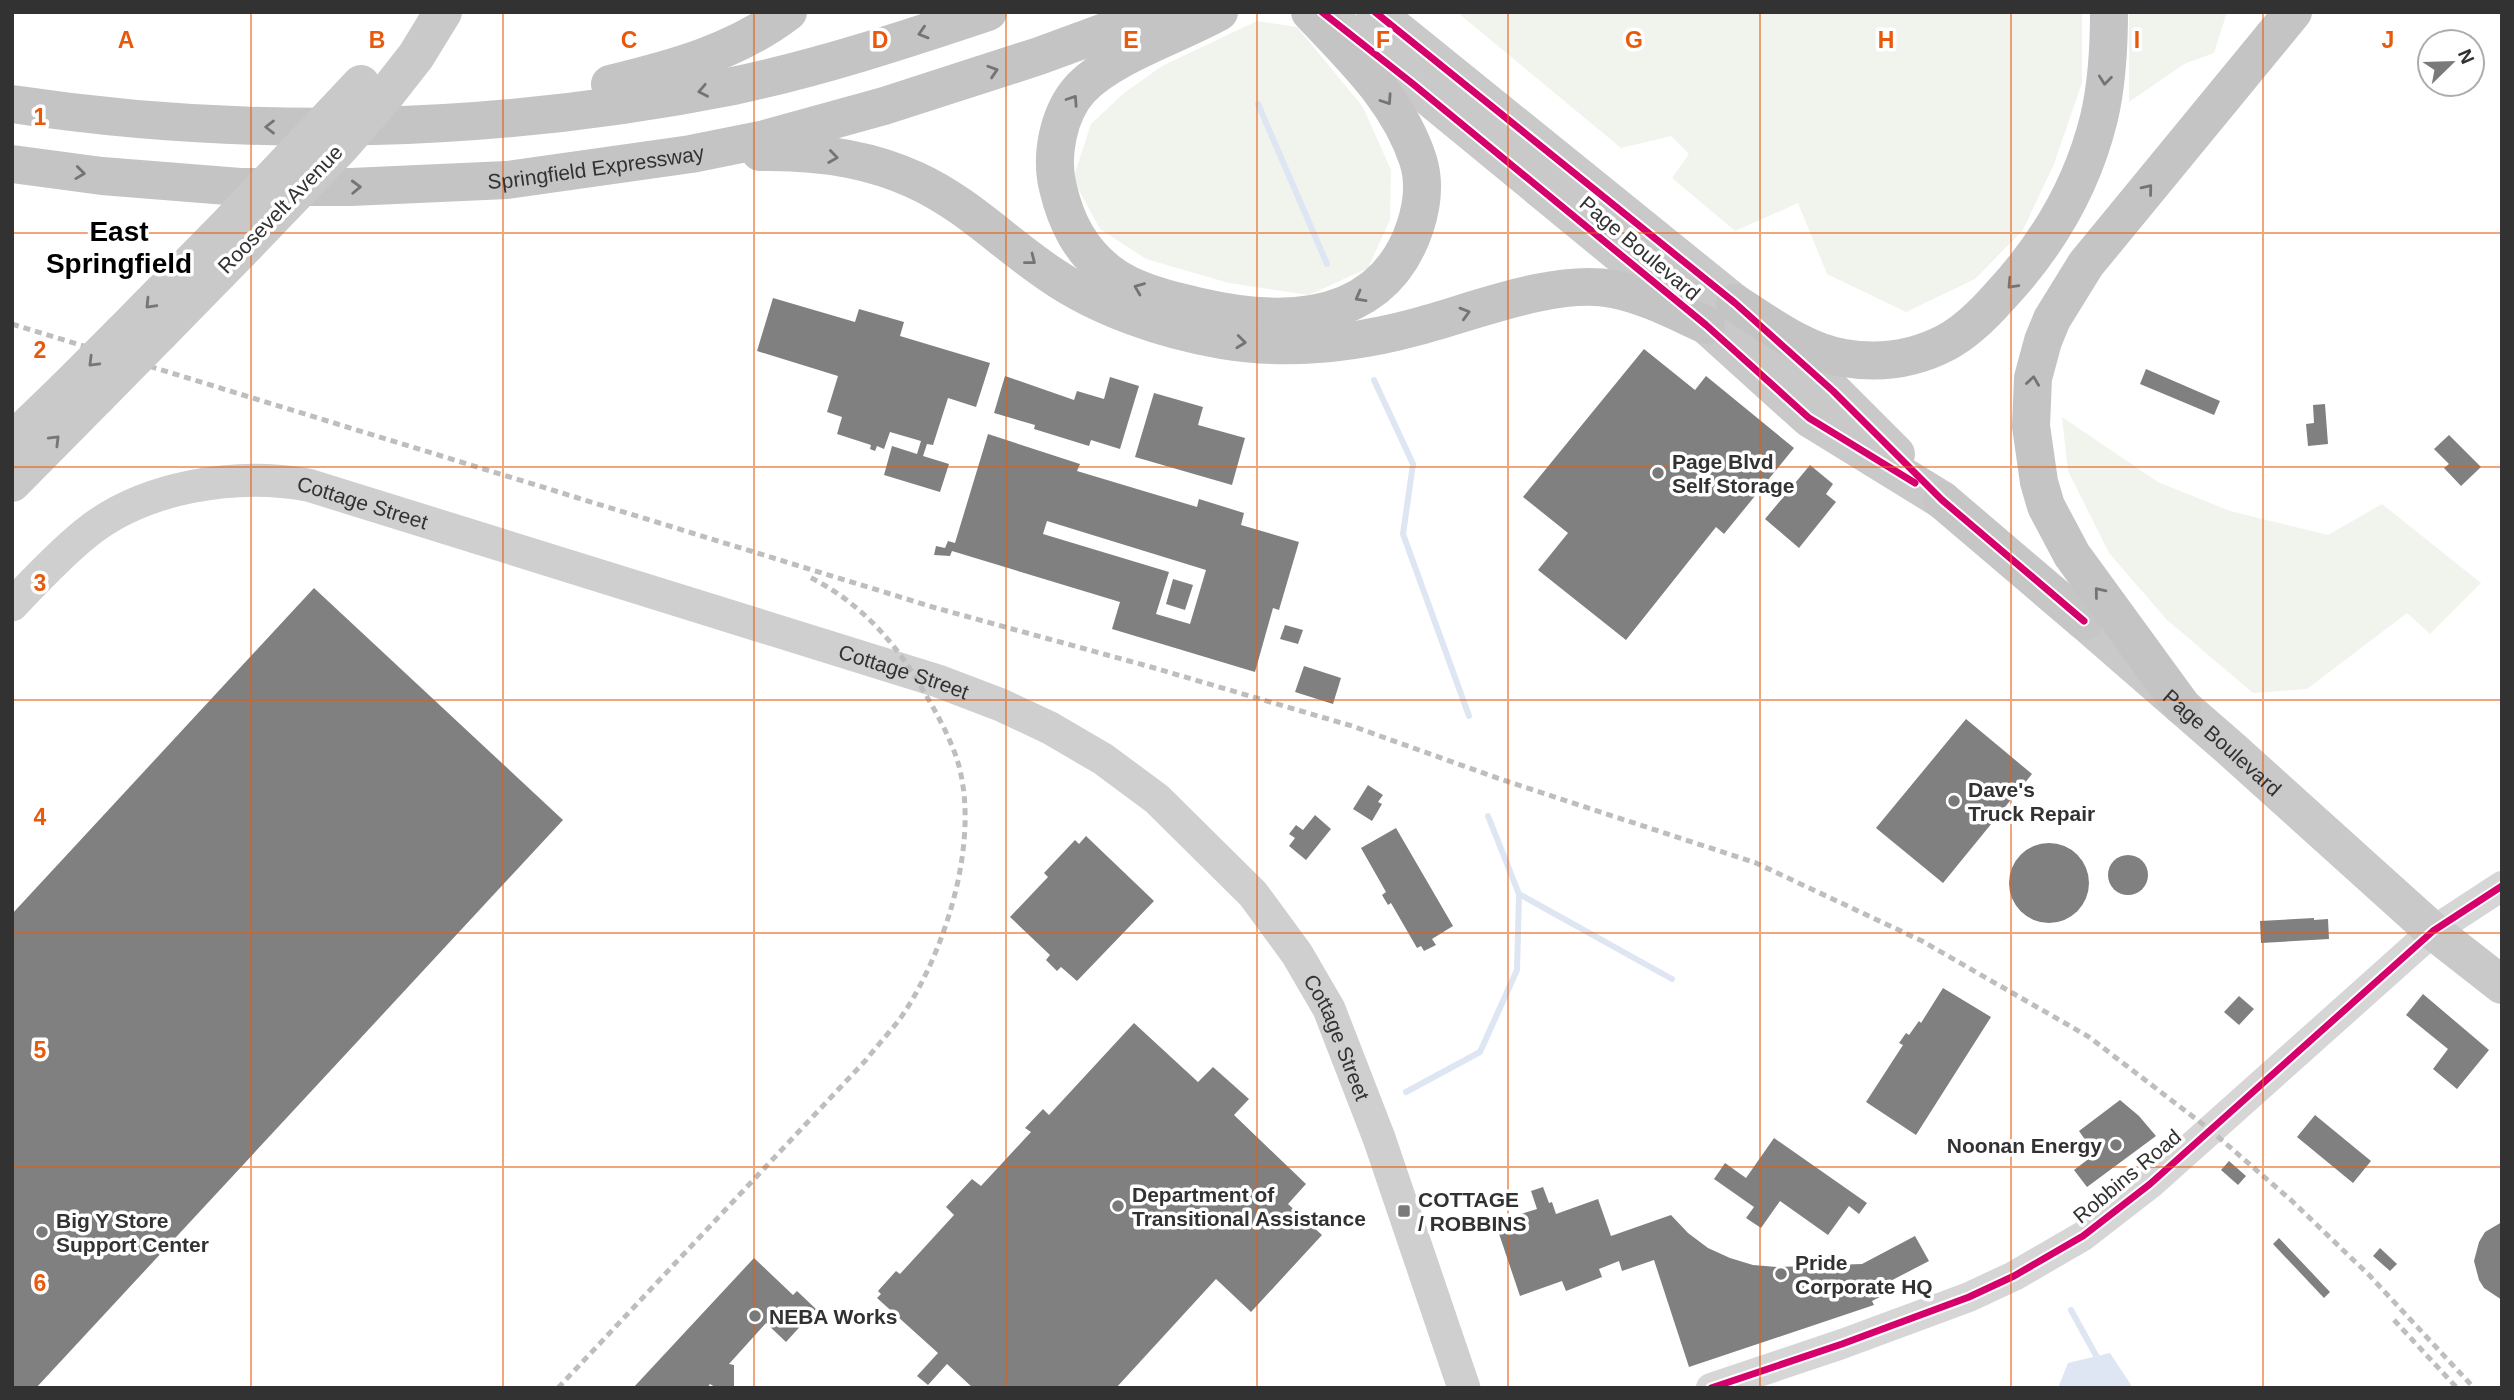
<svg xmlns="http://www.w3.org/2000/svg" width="2514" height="1400" viewBox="0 0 2514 1400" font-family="Helvetica,sans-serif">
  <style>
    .green { fill: #f0f4ed }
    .water { fill: #dde6f2 }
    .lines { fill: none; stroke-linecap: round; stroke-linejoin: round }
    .stream { stroke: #dde6f2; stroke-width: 6 }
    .building { fill: #808080; fill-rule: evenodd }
    .tertiary { stroke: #d6d6d6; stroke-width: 30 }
    .secondary { stroke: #cfcfcf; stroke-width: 33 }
    .primary { stroke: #c9c9c9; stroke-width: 38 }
    .trunk { stroke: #c6c6c6; stroke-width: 38 }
    .motorway { stroke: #c4c4c4; stroke-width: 38 }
    .rail { stroke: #bebebe; stroke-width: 5; stroke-dasharray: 7 5; stroke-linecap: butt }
    .primary-bridge { stroke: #c9c9c9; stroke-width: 38 }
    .cycleway-casing { stroke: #fff; stroke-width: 11 }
    .cycleway { stroke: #d6006c; stroke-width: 7 }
    .oneway { stroke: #747474 }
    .oneway2 { stroke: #767676 }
    .grid { fill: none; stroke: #e8590c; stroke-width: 2; stroke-opacity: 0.55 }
    .poi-dot { fill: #7a7a7a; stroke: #fff; stroke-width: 2.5 }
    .labels { text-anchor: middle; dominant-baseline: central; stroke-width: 7; stroke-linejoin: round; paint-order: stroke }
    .street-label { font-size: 21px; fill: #323232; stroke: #fff }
    .poi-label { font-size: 21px; font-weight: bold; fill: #323232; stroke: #fff; text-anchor: start }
    .district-label { font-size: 28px; font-weight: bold; fill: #000; stroke: #fff }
    .grid-label { font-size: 23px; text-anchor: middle; font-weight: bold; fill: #e8590c; stroke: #fff; stroke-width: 7; stroke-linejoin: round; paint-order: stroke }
  </style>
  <rect width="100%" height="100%" fill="#fff"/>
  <g class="green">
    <polygon points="1457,12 2082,12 2082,83 2054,164 2023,230 1975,279 1906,312 1827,274 1798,203 1735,231 1672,178 1689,154 1671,136 1621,148"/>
    <polygon points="2129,12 2227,12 2214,53 2184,64 2129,102"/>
    <polygon points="1257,21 1297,27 1363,107 1391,170 1390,220 1368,268 1309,295 1229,283 1146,259 1100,229 1073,179 1091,124 1124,93 1162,66"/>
    <polygon points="2062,417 2158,482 2230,511 2328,535 2382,504 2481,583 2430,634 2407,613 2307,689 2253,693 2167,620 2109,553 2068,471"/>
  </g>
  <polygon class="water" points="2110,1353 2133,1388 2058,1388 2068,1363"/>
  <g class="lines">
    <g class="stream">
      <polyline points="1258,104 1327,264"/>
      <polyline points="1374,380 1413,464 1403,534 1469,716"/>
      <polyline points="1519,894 1672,979"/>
      <polyline points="1406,1092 1480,1052 1517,970 1519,894 1488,816"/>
      <polyline points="2071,1310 2099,1361"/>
    </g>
  </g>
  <g class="building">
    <polygon points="773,298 855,322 859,309 904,322 900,336 990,363 976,407 948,398 933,445 927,444 923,456 949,464 940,492 884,475 892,446 917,454 921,441 890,432 884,449 877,446 875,451 870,449 871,445 837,434 842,417 827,412 838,376 757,351"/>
    <polygon points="1644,349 1695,390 1706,376 1794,448 1724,534 1716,527 1626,640 1538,570 1568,533 1523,497"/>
    <polygon points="2146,369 2220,401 2214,415 2140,384"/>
    <polygon points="1005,376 1074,400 1077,391 1104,399 1110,377 1139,386 1120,449 1091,440 1089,446 1034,429 1035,425 994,413"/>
    <polygon points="1154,393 1203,407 1198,425 1245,438 1232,485 1135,457"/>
    <polygon points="2325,404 2328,444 2308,446 2306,424 2314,423 2313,405"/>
    <path d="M988 434 1080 464 1077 471 1197 507 1199 499 1244 513 1241 525 1299 542 1279 610 1273 608 1255 672 1112 629 1120 602 952 551 950 556 934 555 936 546 945 548 948 541 955 543ZM1047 521 1206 570 1190 624 1156 614 1169 572 1043 534Z"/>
    <polygon points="2449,435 2481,467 2461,486 2444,468 2449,464 2434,449"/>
    <polygon points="1810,465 1833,484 1826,494 1836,502 1799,548 1765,519"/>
    <polygon points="1173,579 1193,585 1185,610 1166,604"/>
    <polygon points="314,588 563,820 36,1388 12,1388 12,914"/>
    <polygon points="1285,625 1303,630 1298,644 1280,639"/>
    <polygon points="1304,666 1341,678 1333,704 1295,692"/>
    <polygon points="1966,719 2032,774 1943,883 1876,828"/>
    <polygon points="1368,785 1383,795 1378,802 1382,804 1372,821 1353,809"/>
    <polygon points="1315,815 1331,829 1306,860 1289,846 1295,838 1289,834 1296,825 1303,830"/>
    <polygon points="1396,828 1453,926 1432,939 1436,945 1424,951 1421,946 1417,948 1391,903 1388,905 1382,895 1386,892 1361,848"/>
    <polygon points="1086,836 1154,901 1077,981 1061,967 1057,971 1046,960 1050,955 1010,917 1048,877 1044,873 1075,840 1079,844"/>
    <circle cx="2049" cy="883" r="40"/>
    <circle cx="2128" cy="875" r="20"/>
    <polygon points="2314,918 2314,920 2328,919 2329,939 2261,943 2260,921"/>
    <polygon points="1943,988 1991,1017 1916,1135 1866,1102 1903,1045 1899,1043 1906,1033 1909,1035 1919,1021 1921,1023"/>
    <polygon points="2423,994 2489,1050 2457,1089 2433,1069 2448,1049 2406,1015"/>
    <polygon points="2239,996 2254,1009 2239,1025 2224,1012"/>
    <polygon points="1134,1023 1198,1082 1213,1067 1249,1099 1234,1115 1306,1184 1288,1204 1322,1235 1251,1312 1216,1279 1116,1388 973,1388 947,1364 928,1385 917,1376 938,1353 877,1298 881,1294 878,1291 896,1271 900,1274 954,1215 946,1207 972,1179 981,1186 1031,1132 1025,1128 1043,1109 1049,1115"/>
    <polygon points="2120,1100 2139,1116 2156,1136 2087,1187 2074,1170 2095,1154 2079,1131"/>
    <polygon points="2315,1115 2371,1161 2353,1183 2297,1137"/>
    <polygon points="1774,1138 1867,1203 1859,1214 1849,1206 1828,1235 1780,1201 1761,1228 1746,1218 1754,1207 1714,1179 1725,1163 1746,1178"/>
    <polygon points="2229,1161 2246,1176 2238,1185 2221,1170"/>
    <polygon points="1543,1187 1549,1203 1552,1202 1556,1214 1598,1199 1611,1236 1671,1215 1688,1233 1708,1248 1730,1258 1753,1265 1777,1267 1862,1264 1915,1236 1929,1261 1877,1288 1882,1296 1872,1301 1874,1305 1689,1367 1654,1260 1622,1271 1619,1261 1599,1269 1602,1277 1566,1291 1562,1281 1520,1296 1495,1222 1537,1209 1531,1191"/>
    <polygon points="2502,1222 2502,1300 2484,1288 2479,1280 2474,1261 2479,1242 2485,1232"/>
    <polygon points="2279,1238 2330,1292 2324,1298 2273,1244"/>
    <polygon points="2380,1248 2397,1264 2390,1271 2373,1256"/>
    <polygon points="754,1258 793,1295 797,1291 816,1309 786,1342 766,1323 729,1364 734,1365 734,1386 715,1387 710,1384 707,1388 633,1388"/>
  </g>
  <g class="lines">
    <polyline class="tertiary" points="1711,1388 1842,1344 1969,1297 2014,1276 2083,1236 2150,1184 2433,931 2502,886"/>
    <path class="secondary" id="s1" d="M12 605C35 581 59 555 85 534 143 486 236 472 308 485L938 681 1001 705 1050 728 1103 759 1157 799 1253 894 1297 954 1329 1009 1379 1138 1464 1388"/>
    <g class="primary">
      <polyline points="1375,12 1735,303 1833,391 1896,454"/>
      <polyline points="1334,22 1413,84 1706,325 1809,418 1942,500"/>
      <polyline points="387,93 416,56 443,12"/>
      <polyline points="122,333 232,221"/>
      <polyline points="159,334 246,245"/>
      <polyline points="12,441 65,390"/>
      <polyline points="12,483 97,397"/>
      <path id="s2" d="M2084 621 2230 748 2433 931 2502 985"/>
    </g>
    <polyline class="trunk" points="1942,500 2084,621"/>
    <g class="motorway">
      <path d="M1219 12C1178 35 1113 55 1081 88 1058 113 1050 156 1058 188 1066 222 1080 250 1108 272 1132 291 1167 299 1196 306 1281 326 1382 326 1415 227 1422 206 1425 182 1418 160 1398 99 1352 57 1310 12"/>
      <path d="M610 84C672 69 736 52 788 12"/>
      <path d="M12 104C250 140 497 133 733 86 819 68 904 40 988 12"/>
      <path d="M760 152C811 151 868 158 915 180 966 203 1004 243 1050 274 1099 308 1163 330 1222 340 1287 351 1353 344 1416 327 1473 312 1555 278 1613 289 1645 295 1677 312 1706 325"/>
      <path id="s3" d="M12 164 102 176 240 187H351L507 180 691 154 761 140 884 106 1039 56 1159 12"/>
      <path d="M1735 303C1768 324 1805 352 1844 358 1879 364 1915 359 1947 342 1967 331 1984 314 1999 297 2047 246 2082 187 2099 118 2107 84 2109 47 2109 12"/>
      <polyline points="2182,706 2072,555 2046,506 2039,482 2031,426 2033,378 2043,341 2052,319 2086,264 2293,12"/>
    </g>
    <g class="rail">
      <polyline points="12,324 936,608 1151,667 1352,726 1500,779 1756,863 1922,941 2089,1037 2209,1129 2292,1201 2370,1276 2474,1388"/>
      <polyline points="2394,1320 2457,1388"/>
      <path d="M558 1388 866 1060C879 1043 895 1027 906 1010 947 945 979 842 959 766 951 738 935 710 920 685 893 639 856 599 807 576"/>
    </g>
    <g class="primary-bridge">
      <polyline points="232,221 361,84"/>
      <polyline points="246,245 342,145 387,93"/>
      <polyline points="65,390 122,333"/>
      <polyline points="97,397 159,334"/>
    </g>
    <defs>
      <g id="cycleway">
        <polyline points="1322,12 1413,84 1706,325 1809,418 1915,483"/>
        <polyline points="1375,12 1735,303 1833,391 1942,500 2084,621"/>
        <polyline points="1711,1388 1842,1344 1969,1297 2014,1276 2083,1236 2150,1184 2433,931 2502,886"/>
      </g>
    </defs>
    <use href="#cycleway" class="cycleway-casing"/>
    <use href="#cycleway" class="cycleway"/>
  </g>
  <defs><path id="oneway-chevron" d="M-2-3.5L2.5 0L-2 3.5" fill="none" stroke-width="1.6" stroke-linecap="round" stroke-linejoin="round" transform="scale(1.75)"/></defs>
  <g class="oneway">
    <use href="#oneway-chevron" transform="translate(923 33) rotate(163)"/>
    <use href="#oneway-chevron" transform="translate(993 71) rotate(-18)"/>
    <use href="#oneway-chevron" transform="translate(2105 80) rotate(96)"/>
    <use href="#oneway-chevron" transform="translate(703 91) rotate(169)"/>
    <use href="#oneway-chevron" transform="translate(1073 100) rotate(-56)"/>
    <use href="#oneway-chevron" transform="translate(1387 100) rotate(56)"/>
    <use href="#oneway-chevron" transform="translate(270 127) rotate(-180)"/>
    <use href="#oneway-chevron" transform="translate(833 157) rotate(8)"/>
    <use href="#oneway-chevron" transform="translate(80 173) rotate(7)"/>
    <use href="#oneway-chevron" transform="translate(356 187) rotate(-2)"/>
    <use href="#oneway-chevron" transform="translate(2148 189) rotate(-51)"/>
    <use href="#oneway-chevron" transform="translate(1031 260) rotate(38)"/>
    <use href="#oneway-chevron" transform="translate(2012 284) rotate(133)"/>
    <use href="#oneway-chevron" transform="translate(1139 288) rotate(-158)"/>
    <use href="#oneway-chevron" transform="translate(1360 297) rotate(151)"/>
    <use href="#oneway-chevron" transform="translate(1465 313) rotate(-16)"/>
    <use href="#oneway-chevron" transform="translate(1241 342) rotate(6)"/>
    <use href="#oneway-chevron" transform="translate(2033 381) rotate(-82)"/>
    <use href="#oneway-chevron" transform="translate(2099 592) rotate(-129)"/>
  </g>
  <g class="oneway2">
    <use href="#oneway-chevron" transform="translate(150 304) rotate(134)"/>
    <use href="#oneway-chevron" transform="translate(93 362) rotate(135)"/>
    <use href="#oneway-chevron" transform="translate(55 440) rotate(-45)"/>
  </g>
  <path class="grid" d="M251 12V1388M503 12V1388M754 12V1388M1006 12V1388M1257 12V1388M1508 12V1388M1760 12V1388M2011 12V1388M2263 12V1388M12 233H2502M12 467H2502M12 700H2502M12 933H2502M12 1167H2502"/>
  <g class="poi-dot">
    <circle cx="1658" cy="473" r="7"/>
    <circle cx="1954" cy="801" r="7"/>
    <circle cx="2116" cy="1145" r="7"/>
    <circle cx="1118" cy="1206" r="7"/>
    <rect x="1397" y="1204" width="14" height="14" rx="3.5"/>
    <circle cx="42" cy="1232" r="7"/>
    <circle cx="1781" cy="1274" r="7"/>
    <circle cx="755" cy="1316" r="7"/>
  </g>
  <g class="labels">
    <g class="street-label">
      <text stroke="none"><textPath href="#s3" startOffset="586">Springfield Expressway</textPath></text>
      <text transform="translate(280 209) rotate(-46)">Roosevelt Avenue</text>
      <text transform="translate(1640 248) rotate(40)">Page Boulevard</text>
      <text stroke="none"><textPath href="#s1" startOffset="394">Cottage Street</textPath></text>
      <text stroke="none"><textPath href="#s1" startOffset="961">Cottage Street</textPath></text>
      <text stroke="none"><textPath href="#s2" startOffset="184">Page Boulevard</textPath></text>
      <text stroke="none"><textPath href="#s1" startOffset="1549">Cottage Street</textPath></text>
      <text transform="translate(2127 1176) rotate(-40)">Robbins Road</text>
    </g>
    <g class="poi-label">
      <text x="1672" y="461">Page Blvd<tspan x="1672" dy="24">Self Storage</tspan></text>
      <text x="1968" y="789">Dave's<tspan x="1968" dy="24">Truck Repair</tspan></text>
      <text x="2102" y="1145" text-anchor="end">Noonan Energy</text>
      <text x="1132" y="1194">Department of<tspan x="1132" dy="24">Transitional Assistance</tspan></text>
      <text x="1418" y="1199">COTTAGE<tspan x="1418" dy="24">/ ROBBINS</tspan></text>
      <text x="56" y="1220">Big Y Store<tspan x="56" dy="24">Support Center</tspan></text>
      <text x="1795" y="1262">Pride<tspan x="1795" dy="24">Corporate HQ</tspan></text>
      <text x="769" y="1316">NEBA Works</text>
    </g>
    <g class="district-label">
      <text x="119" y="231">East<tspan x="119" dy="32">Springfield</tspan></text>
    </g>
  </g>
  <g class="grid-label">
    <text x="126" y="48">A</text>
    <text x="377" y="48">B</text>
    <text x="629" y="48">C</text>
    <text x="880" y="48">D</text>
    <text x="1131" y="48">E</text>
    <text x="1383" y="48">F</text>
    <text x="1634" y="48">G</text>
    <text x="1886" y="48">H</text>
    <text x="2137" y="48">I</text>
    <text x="2388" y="48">J</text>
    <text x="40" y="125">1</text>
    <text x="40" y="358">2</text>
    <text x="40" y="591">3</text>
    <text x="40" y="825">4</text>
    <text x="40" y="1058">5</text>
    <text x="40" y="1291">6</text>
  </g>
  <rect width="2514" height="1400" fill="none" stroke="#323232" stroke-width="28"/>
  <g transform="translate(2451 63) rotate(67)"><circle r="33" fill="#ffffff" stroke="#adadad" stroke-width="2"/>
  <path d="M0-5L12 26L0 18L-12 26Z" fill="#7a7a7a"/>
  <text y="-10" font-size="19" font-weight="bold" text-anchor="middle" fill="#323232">N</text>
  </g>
</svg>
